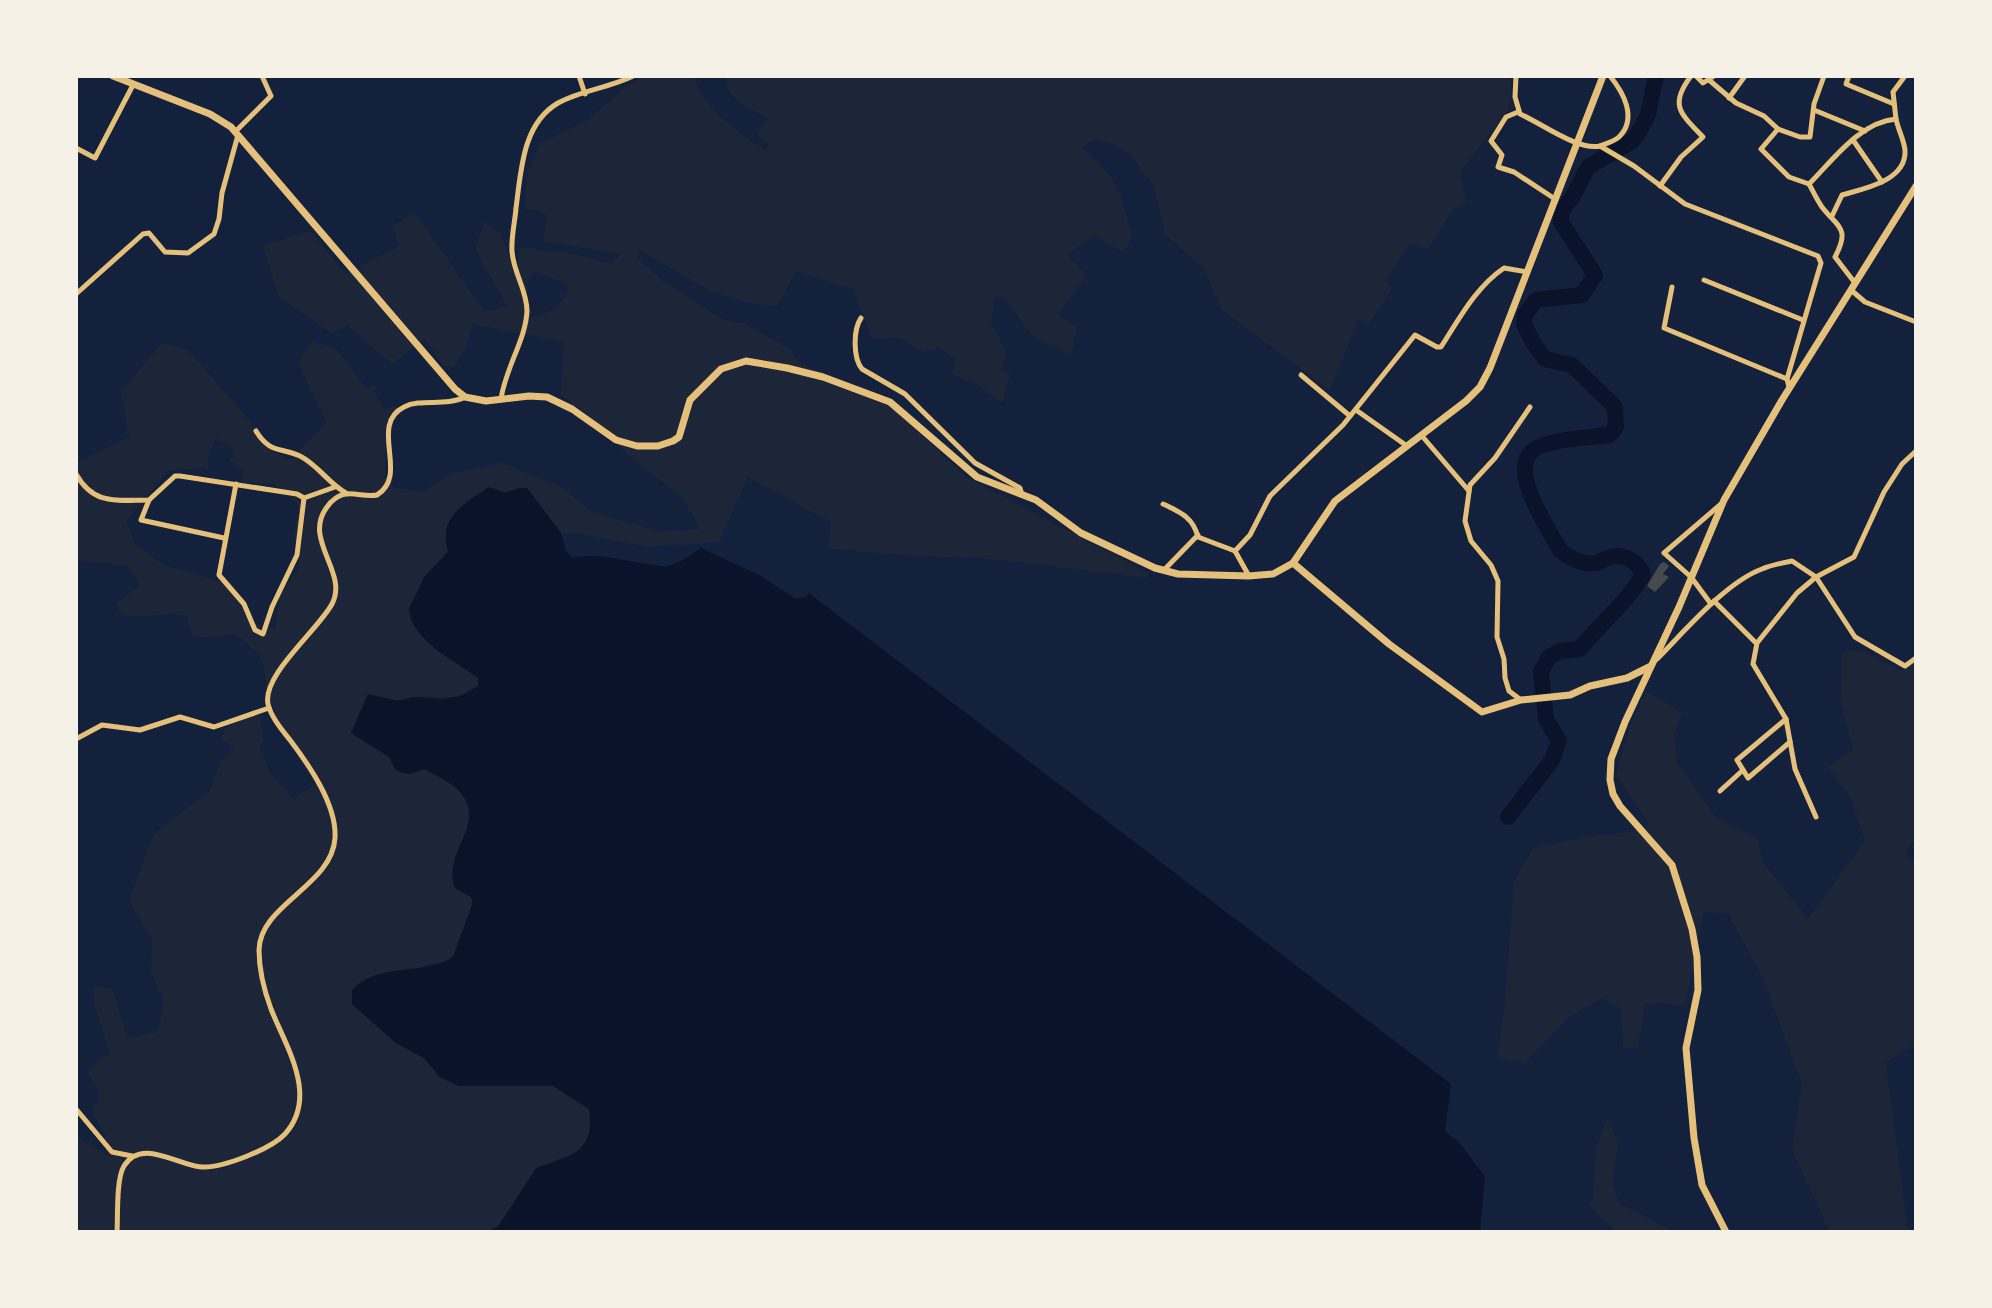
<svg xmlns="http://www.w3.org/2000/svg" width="1992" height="1308" viewBox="0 0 1992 1308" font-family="'DM Sans',sans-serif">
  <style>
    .green { fill: #1d2539; fill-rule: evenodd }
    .water { fill: #0b132b }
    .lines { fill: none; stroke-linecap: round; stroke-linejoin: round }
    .river { stroke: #0b132b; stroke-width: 16 }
    .building { fill: #48494c }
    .minor { stroke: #e5c07b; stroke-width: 5 }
    .tertiary { stroke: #e5c07b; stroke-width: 7 }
  </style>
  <rect width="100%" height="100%" fill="#14213d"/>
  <g class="green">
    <path d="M643 76H695C696 104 744 136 766 151L769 145 757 135 768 118C755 112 735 103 728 89 726 85 727 80 726 76H1511L1510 101 1506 113 1460 172 1466 204 1454 208 1428 249 1410 244 1385 280 1392 288 1370 323 1358 320 1330 390 1222 310 1204 269 1165 234 1154 187 1138 165 1129 154 1111 143 1094 140 1082 148C1117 176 1122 196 1132 237L1123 252 1094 236 1067 255 1087 275 1058 315 1077 327 1071 356 1031 335 1005 298 995 297 991 323 1006 353 1001 370 1010 375 1002 403 978 385 951 373 957 360 939 348 924 352 900 338 873 339 853 289 796 271 777 307 744 302 712 292 639 250 637 258 663 281 724 320 745 324 790 349 800 363 854 386 899 412 964 476 1148 573 1147 578 991 559 884 554 828 548 831 522 748 477 719 542 649 547 579 534 561 533 527 488 500 492 439 561 410 619C423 646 455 661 478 678V686C456 705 438 694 413 697 403 699 398 701 387 700L368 744 389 757 392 764 415 772 424 769C437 776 453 783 462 794 479 815 460 864 455 888L473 899 468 922 453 957 447 961 428 964 352 1004 396 1043 424 1058 440 1077 460 1086H553L589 1109C591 1121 591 1135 583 1145 573 1159 563 1156 551 1163 546 1166 541 1173 538 1177 524 1193 505 1224 487 1232H76V1137L107 1155 105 1135 92 1112 100 1095 87 1070 110 1053 93 1000 95 987 112 988 127 1038 158 1032 164 1002 151 971 152 939 129 901 154 834 210 790 221 761 235 750 221 738 228 724 259 715 264 742 259 748 270 772 293 799 315 784 276 717 274 705 265 701C267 662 265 658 236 634L193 638 187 616C165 612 145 618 121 615L116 604 140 585 128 566 76 560V463L129 437 121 391 162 343 188 350 252 423 260 443 290 460 327 423 298 364 312 342 336 348 366 389 375 384 377 388 373 392 385 410 391 407H398L387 422 385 477 395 488 424 491 451 474 502 463 561 487 592 512 658 531 700 529 683 498 628 455 591 417 561 395 564 342 472 324 464 351 453 368 444 366 425 339 392 364 347 325 331 333 279 297 263 246 310 231 346 274 399 246 393 226 414 212 484 311 508 307 475 249 485 222 499 232 510 258 518 261 519 247 574 254 611 264 622 254 543 241 547 218 542 211 525 210 527 176 540 143 588 120 623 89ZM534 271 570 285C562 307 552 312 531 318 531 303 521 283 534 271ZM216 438 235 450 230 461 244 470 243 482 277 485 299 506 294 537 300 567 280 593 275 629 249 623 232 585 163 565 135 544 126 521 169 470 204 468 208 472V456Z"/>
    <polygon points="1861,650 1901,671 1916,660 1916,840 1905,850 1916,864 1916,1043 1886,1063 1908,1232 1830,1232 1792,1150 1802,1083 1763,978 1728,913 1704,912 1685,1005 1645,1003 1638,1048 1623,1048 1621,1009 1602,998 1570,1016 1524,1063 1497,1057 1504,1012 1514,881 1533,848 1598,835 1630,832 1650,825 1616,775 1629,729 1646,691 1682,713 1674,735 1677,762 1715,817 1758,839 1762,861 1808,919 1865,841 1852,800 1828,767 1853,750 1841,701 1842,653"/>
    <polygon points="1607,1118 1618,1142 1612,1183 1619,1203 1674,1232 1617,1232 1587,1204 1593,1202 1596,1150"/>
  </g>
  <path class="water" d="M489 487 505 493 519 488H527L561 533 566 551 572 557 600 556 666 567 683 560 701 548 759 575 796 599 805 597 809 593 1451 1084 1445 1131 1459 1142 1485 1177 1480 1232H487L498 1227 536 1168C569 1156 596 1154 589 1109L553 1086H459L440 1077 424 1058 396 1043 352 1004V990C378 962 423 976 453 957L473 902 471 897 455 888C441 854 487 824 461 793 452 782 436 776 424 769L409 774 400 772 395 769 389 757 351 733 368 694 398 701 413 697 443 699 460 696 478 686V678C453 659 413 642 409 609L424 577 448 552C438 517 463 504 489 487Z"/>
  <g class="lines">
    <path class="river" d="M1508 817 1552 760 1559 741 1546 719 1541 672 1549 657 1560 651 1580 649C1598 625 1631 599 1643 574 1637 560 1622 552 1607 558 1603 559 1600 563 1595 563 1584 565 1568 558 1560 550 1549 530 1510 473 1531 452 1545 439 1591 437 1610 435L1616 427 1615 407 1572 365 1545 359 1534 344 1524 324 1525 315 1536 300 1582 295 1595 275 1561 222V212L1573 196 1588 167 1632 141 1637 135 1648 115 1656 76"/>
  </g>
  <polygon class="building" points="1664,562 1669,566 1663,574 1669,577 1655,592 1647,586 1660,564"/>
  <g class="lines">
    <g class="minor">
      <polyline points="579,76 585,94"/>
      <path d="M1516 76 1515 97 1520 114C1541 123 1578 151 1600 146L1634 166 1685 204 1818 256 1821 263 1787 379 1789 387"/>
      <polyline points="1696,76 1703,83 1714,76"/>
      <polyline points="1849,76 1846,84 1894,104"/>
      <polyline points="1709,80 1736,103 1764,116 1778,129 1800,137 1810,137 1814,104 1824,76"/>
      <polyline points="1729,98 1745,76"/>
      <polyline points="1814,110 1865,131"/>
      <polyline points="1518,112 1506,117 1491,141 1502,155 1498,167 1514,172 1555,199"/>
      <path d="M1778 129 1761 149 1789 177 1809 184C1833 160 1860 122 1896 119L1893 92 1905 76"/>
      <polyline points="236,131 271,96 262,76"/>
      <polyline points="1853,140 1882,182"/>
      <path d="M1600 146C1605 144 1615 141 1619 137 1638 118 1623 92 1610 76"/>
      <polyline points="76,148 95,158 133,85"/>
      <path d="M1809 184C1813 191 1817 200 1822 207 1837 227 1851 227 1835 257L1855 283"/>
      <path d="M1660 186 1681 157 1703 137C1680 113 1669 105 1691 76"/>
      <path d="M1832 216 1842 195C1863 189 1907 181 1905 150 1904 140 1898 129 1896 119"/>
      <polyline points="1704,280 1803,320"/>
      <polyline points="1672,287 1664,328 1787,379"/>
      <polyline points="1851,290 1865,302 1916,322"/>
      <polyline points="76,294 143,234 149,233 165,252 188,253 214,234 219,219 222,193 238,135"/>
      <path d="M861 318C853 330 853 358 862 369L905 394 975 463 1020 488 1022 495"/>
      <polyline points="1301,375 1350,416"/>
      <path d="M501 399C505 369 526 339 527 311 527 290 513 272 512 251 511 237 515 222 516 208 521 172 522 124 558 103 581 90 609 88 633 76"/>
      <polyline points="1356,410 1407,446"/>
      <path d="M256 431C270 454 281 447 300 456 318 465 329 484 346 493"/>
      <polyline points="1422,436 1469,491"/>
      <path d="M76 474C94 506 117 500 149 500L175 476H180L297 494 304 498 335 487"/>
      <polyline points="236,484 219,575 244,604 255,630 263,634 272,607 297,555 304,498"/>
      <polyline points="149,500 141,520 224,538"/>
      <path d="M1163 504C1180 512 1193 517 1198 537L1235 551 1249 576"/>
      <path d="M1235 551 1250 535 1270 496 1343 425 1415 335 1437 347H1441C1459 319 1476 287 1504 268L1527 272"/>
      <polyline points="1164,570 1198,535"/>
      <polyline points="1714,601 1756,643"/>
      <polyline points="1711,604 1691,577 1664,553 1721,504"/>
      <path d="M1657 659C1684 632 1726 582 1762 569 1771 565 1782 563 1792 561L1816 577 1855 637 1905 666 1916 658"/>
      <polyline points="1521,700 1509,691 1505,678 1504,659 1497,637 1498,581 1491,565 1471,541 1465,521 1470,485 1495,458 1530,407"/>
      <polyline points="1786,719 1737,760 1748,778 1790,742"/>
      <polyline points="76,739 102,725 140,730 180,717 214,727 269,708"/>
      <polyline points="1720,791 1743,770"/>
      <polyline points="1816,817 1795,769 1786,719 1753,664 1757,643 1797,593 1816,577 1854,557 1884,492 1902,464 1916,451"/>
      <polyline points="76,1109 112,1152 132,1156"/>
      <path d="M117 1232C118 1216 116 1179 124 1166 142 1137 178 1166 202 1167 223 1168 271 1149 285 1134 319 1096 286 1047 271 1009 264 990 259 970 259 950 260 904 332 886 335 838 337 805 309 765 290 740 282 730 271 717 268 704 262 675 318 630 332 604 349 572 302 540 327 507 331 501 339 494 347 494 357 493 366 497 377 495 410 475 368 425 404 407 421 398 446 407 465 397"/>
    </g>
    <g class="tertiary">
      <polyline points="113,76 210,114 231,127 455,389 465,397 486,401 529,396 547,397 572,409 616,440 637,446 658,446 673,441 679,437 690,400 721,369 746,361 787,368 823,377 890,402 977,477 1036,500 1081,533 1155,568 1178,574 1249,576 1273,574 1293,563 1335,501 1466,401 1480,387 1490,368 1603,76"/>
      <polyline points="1293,563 1389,644 1482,712 1521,700 1570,695 1590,686 1627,678 1649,667"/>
      <polyline points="1726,1232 1702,1185 1694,1138 1686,1048 1698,990 1697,957 1692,929 1672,865 1620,806 1613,794 1610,780 1611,759 1625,722 1679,607 1724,500 1782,400 1916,186"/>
    </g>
  </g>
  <rect width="1992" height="1308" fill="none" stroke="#f6f1e7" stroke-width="156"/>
</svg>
